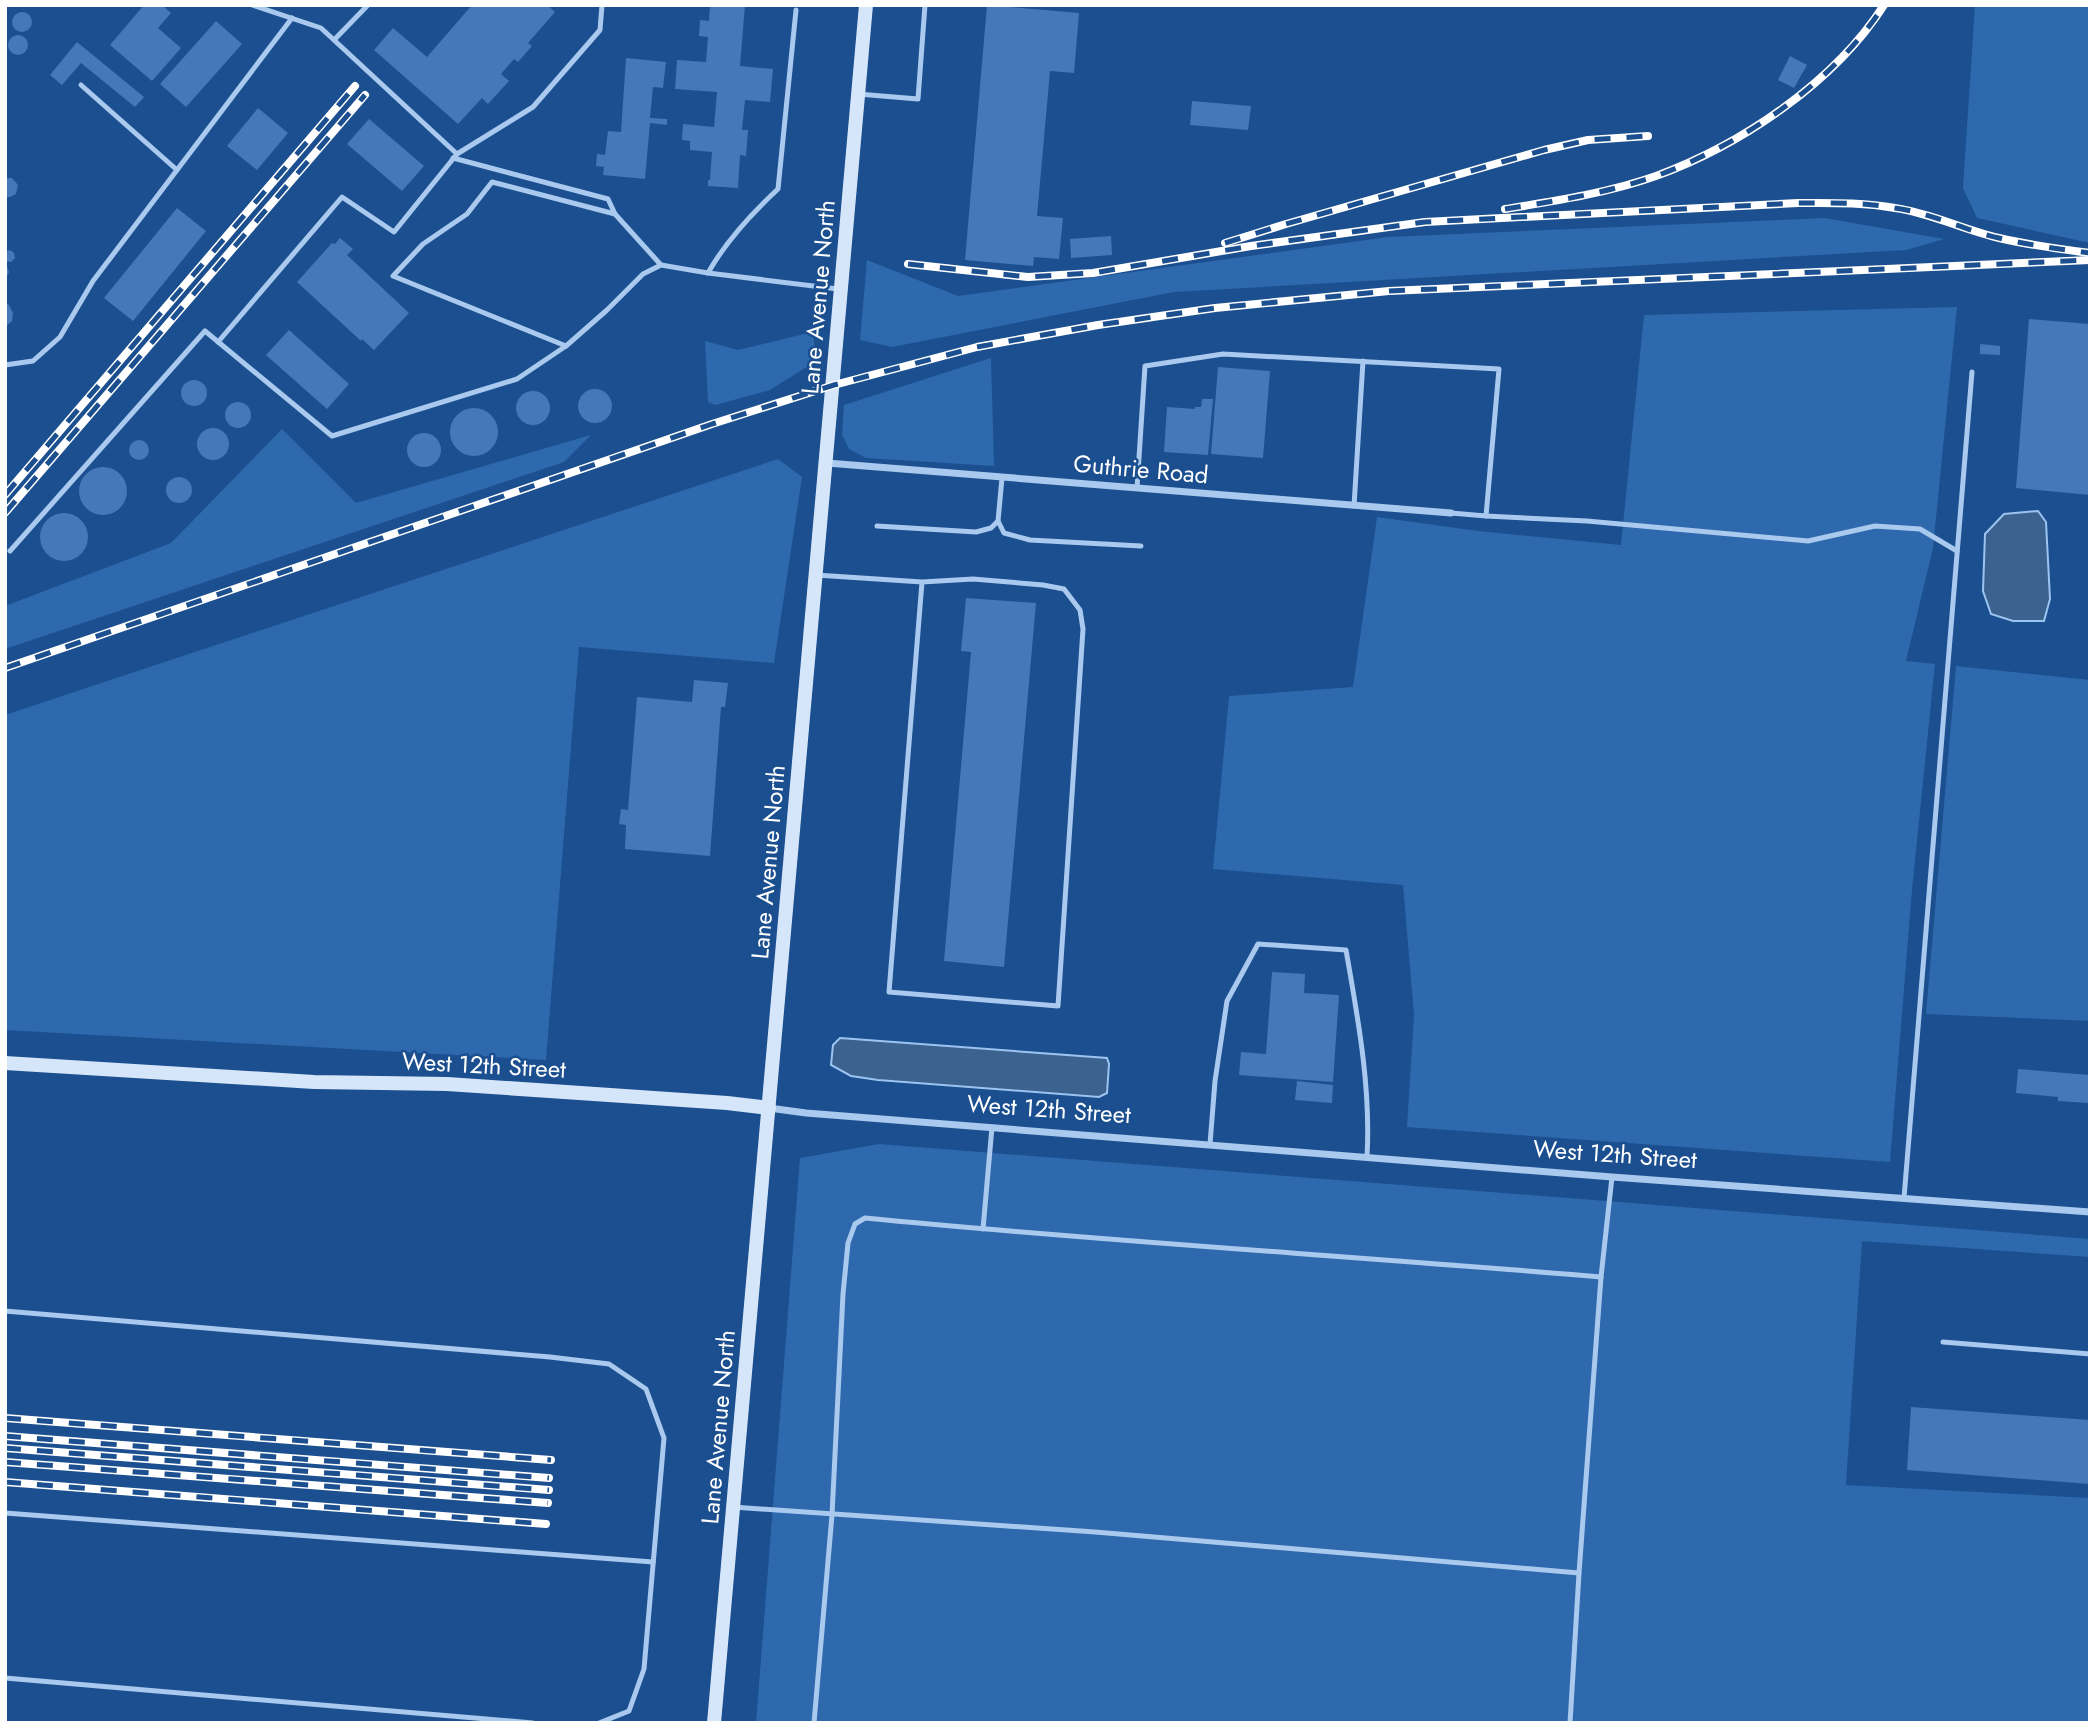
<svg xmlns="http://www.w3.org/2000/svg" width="2095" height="1728" viewBox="0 0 2095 1728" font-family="Jost,sans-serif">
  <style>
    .green { fill: #2e69ad }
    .water { fill: #3c6290; stroke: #9cc4f0; stroke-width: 2 }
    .building { fill: #4478b7 }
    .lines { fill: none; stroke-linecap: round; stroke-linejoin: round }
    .lane { stroke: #a9c9ee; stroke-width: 5 }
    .street { stroke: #a9c9ee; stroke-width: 7 }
    .secondary { stroke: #d6e6fa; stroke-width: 14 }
    .rail-casing { stroke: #fff; stroke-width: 8 }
    .rail { stroke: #1b4f8f; stroke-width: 5; stroke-dasharray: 16; stroke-linecap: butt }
    .labels { text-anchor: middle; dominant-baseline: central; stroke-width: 5; stroke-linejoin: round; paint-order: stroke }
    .street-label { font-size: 24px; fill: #fff; stroke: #1b4f8f }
  </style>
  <rect width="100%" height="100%" fill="#1b4f8f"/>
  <g class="green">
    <polygon points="1975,5 2090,5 2090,243 1977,218 1963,188"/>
    <polygon points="1825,218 1944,239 1906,250 1174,292 892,347 860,340 867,260 958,296 1388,237"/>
    <polygon points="1957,307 1933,548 1906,661 1935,664 1912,890 1890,1162 1407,1127 1414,1015 1403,885 1213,869 1229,696 1353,687 1377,517 1478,531 1621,545 1644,315"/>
    <polygon points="812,332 816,351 810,365 770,390 715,405 708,402 705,341 738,350"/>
    <polygon points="991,358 994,466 866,458 849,449 842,435 844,405"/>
    <polygon points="282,429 356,503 591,435 564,462 5,649 5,606 171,543"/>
    <polygon points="778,459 802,477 774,663 579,647 546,1060 5,1030 5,715"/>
    <polygon points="1956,666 2090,680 2090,1021 1926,1014"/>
    <polygon points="879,1144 2090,1239 2090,1257 1862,1241 1846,1485 2090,1498 2090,1723 756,1723 800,1158"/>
  </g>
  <g class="water">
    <polygon points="2038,511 2046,522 2050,599 2044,621 2013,621 1991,614 1983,591 1985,534 2004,514"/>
    <polygon points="840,1038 1107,1058 1109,1064 1107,1093 1099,1097 878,1080 851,1076 831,1065 833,1045"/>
  </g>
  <g class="building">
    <polygon points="144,5 162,5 171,13 158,28 181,48 152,81 110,45"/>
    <polygon points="472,5 547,5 555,12 528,43 532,46 518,62 514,59 501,74 509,81 488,104 482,98 458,124 374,50 393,28 427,57"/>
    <polygon points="710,5 745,5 740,66 773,69 770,102 745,100 742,130 748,130 746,156 740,155 738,188 708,186 708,180 710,180 712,152 690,150 690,141 682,140 683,124 714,127 717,92 675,89 677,60 706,62 708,37 699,36 700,20 709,21"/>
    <polygon points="987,5 1079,13 1074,73 1050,71 1037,216 1063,218 1059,259 1034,257 1033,266 965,260"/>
    <circle cx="22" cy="22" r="10"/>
    <polygon points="216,21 242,44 186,107 160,84"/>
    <circle cx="18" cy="45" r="10"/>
    <polygon points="77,42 144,97 135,107 81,63 62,85 50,75"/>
    <polygon points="1790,56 1807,65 1794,88 1778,80"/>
    <polygon points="626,58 666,62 663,88 653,87 650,118 667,119 667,125 650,123 645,179 603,175 604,167 596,166 597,154 605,155 608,131 621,132"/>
    <polygon points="1192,101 1251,106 1248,130 1190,125"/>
    <polygon points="258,108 288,133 257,170 227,146"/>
    <polygon points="369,119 424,166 402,191 347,144"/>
    <polygon points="5,178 12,178 18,185 16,194 10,197 5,197"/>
    <polygon points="177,208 206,231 133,321 104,298"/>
    <polygon points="1111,236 1112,255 1071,258 1070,239"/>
    <polygon points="340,238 353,249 347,255 409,313 374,350 362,339 361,341 297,282 332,243 335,244"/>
    <polygon points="10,250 14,253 15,258 11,262 5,261 9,272 5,280 5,252"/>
    <polygon points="5,302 9,305 13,313 12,321 5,327"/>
    <polygon points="2029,319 2090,324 2090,495 2016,488"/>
    <polygon points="289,330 349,384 327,409 266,355"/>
    <polygon points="1980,344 2000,346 2000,355 1980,354"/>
    <polygon points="1218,367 1270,371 1263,458 1211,454"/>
    <circle cx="194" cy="393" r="13"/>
    <circle cx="595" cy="406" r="17"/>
    <circle cx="533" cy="408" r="17"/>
    <polygon points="1202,399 1213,399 1208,455 1164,452 1167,407 1195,409 1195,407 1201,407"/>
    <circle cx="238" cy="415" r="13"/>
    <circle cx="474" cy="432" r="24"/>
    <circle cx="213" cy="444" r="16"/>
    <circle cx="424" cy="450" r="17"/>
    <circle cx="139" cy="450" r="10"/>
    <circle cx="103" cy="491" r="24"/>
    <circle cx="179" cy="490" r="13"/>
    <circle cx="64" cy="537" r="24"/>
    <polygon points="966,598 1036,603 1004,967 944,961 971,652 961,651"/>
    <polygon points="694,680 728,683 725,707 721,707 710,856 625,849 626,825 619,824 621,809 628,810 637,697 692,702"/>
    <polygon points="1272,972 1305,974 1304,993 1339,995 1333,1082 1239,1075 1241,1052 1266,1054"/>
    <polygon points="2018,1069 2090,1075 2088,1103 2058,1101 2058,1097 2016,1093"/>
    <polygon points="1297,1081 1333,1085 1332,1103 1295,1100"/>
    <polygon points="1911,1407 2090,1420 2090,1484 1907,1470"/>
  </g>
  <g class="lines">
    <g class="lane">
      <polyline points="334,40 368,5"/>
      <polyline points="81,85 177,170"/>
      <polyline points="858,94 918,99 925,5"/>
      <polyline points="457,154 533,107 600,30 602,5"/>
      <polyline points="453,158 608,199 615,214"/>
      <polyline points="661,265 615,214 492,182 467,214 423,244 393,276 566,346 607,310 643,274 661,265 708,273 838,289"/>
      <path d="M708 273C726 241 751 214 778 189L796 10"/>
      <polyline points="218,342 342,197 394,232 457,154 321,28 252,5"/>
      <polyline points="5,365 33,361 60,337 93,281 292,18"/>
      <polyline points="1137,488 1145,366 1223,354 1499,369 1486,516 1451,513"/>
      <polyline points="1354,506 1363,361"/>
      <polyline points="1486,516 1587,521 1808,541 1875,526 1920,529 1957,551"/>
      <polyline points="998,521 1004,533 1030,540 1141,546"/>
      <polyline points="877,526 976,532 991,528 998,521 1002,478"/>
      <polyline points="10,551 205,331 332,436 517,379 566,346"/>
      <polyline points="816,575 922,582 973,579 1043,585 1064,589 1080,610 1083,629 1058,1006 889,992 922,582"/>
      <path d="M1210 1144 1215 1081 1227 1001 1258 944 1346 950C1358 1019 1371 1087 1367 1157"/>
      <polyline points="1904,1198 1972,372"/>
      <polyline points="983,1229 992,1127"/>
      <polyline points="5,1311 550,1357 609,1364 646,1389 664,1438 644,1669 629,1711 599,1723"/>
      <polyline points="1943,1342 2090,1354"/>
      <polyline points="733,1507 1095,1532 1579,1573"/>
      <polyline points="5,1513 653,1562"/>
      <polyline points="5,1678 533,1723"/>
      <path d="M814 1723 832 1515 843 1294 848 1243 855 1224 865 1218C1110 1242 1356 1256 1601 1277"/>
      <polyline points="1570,1723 1579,1573 1601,1277 1612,1177"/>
    </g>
    <g class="street">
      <polyline points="827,463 1451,513"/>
      <polyline points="769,1108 806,1113 1612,1177 2090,1212"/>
    </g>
    <g class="secondary">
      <polyline points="5,1063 314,1082 447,1084 727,1103 769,1108"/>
      <polyline points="714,1723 866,5"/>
    </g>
    <defs>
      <g id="rail">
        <path d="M1505 209C1555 201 1608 193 1656 176 1741 145 1835 82 1884 5"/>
        <polyline points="1225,243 1286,224 1544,150 1588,140 1648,136"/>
        <path d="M908 264 1028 277 1093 273 1251 246 1425 222 1798 203C1830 203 1862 202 1895 208 1931 213 1964 230 1999 238 2029 245 2059 249 2090 253"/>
        <polyline points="5,495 355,86"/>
        <polyline points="5,513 365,95"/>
        <polyline points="5,668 712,424 834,385 977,347 1098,325 1215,308 1389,291 2090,260"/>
        <polyline points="5,1418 551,1460"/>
        <polyline points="5,1436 549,1478"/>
        <polyline points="5,1448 549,1490"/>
        <polyline points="5,1462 548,1503"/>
        <polyline points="5,1482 546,1524"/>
      </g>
    </defs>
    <use href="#rail" class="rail-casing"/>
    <use href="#rail" class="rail"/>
  </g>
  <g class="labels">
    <g class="street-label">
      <text transform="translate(818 297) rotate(-85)">Lane Avenue North</text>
      <text transform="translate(1141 469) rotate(5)">Guthrie Road</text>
      <text transform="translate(768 862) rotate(-85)">Lane Avenue North</text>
      <text transform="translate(484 1065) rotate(3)">West 12th Street</text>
      <text transform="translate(1049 1109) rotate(4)">West 12th Street</text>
      <text transform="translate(1615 1154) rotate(4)">West 12th Street</text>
      <text transform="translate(718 1427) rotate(-85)">Lane Avenue North</text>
    </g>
  </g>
  <rect width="2095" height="1728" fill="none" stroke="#ffffff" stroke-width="14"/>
</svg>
